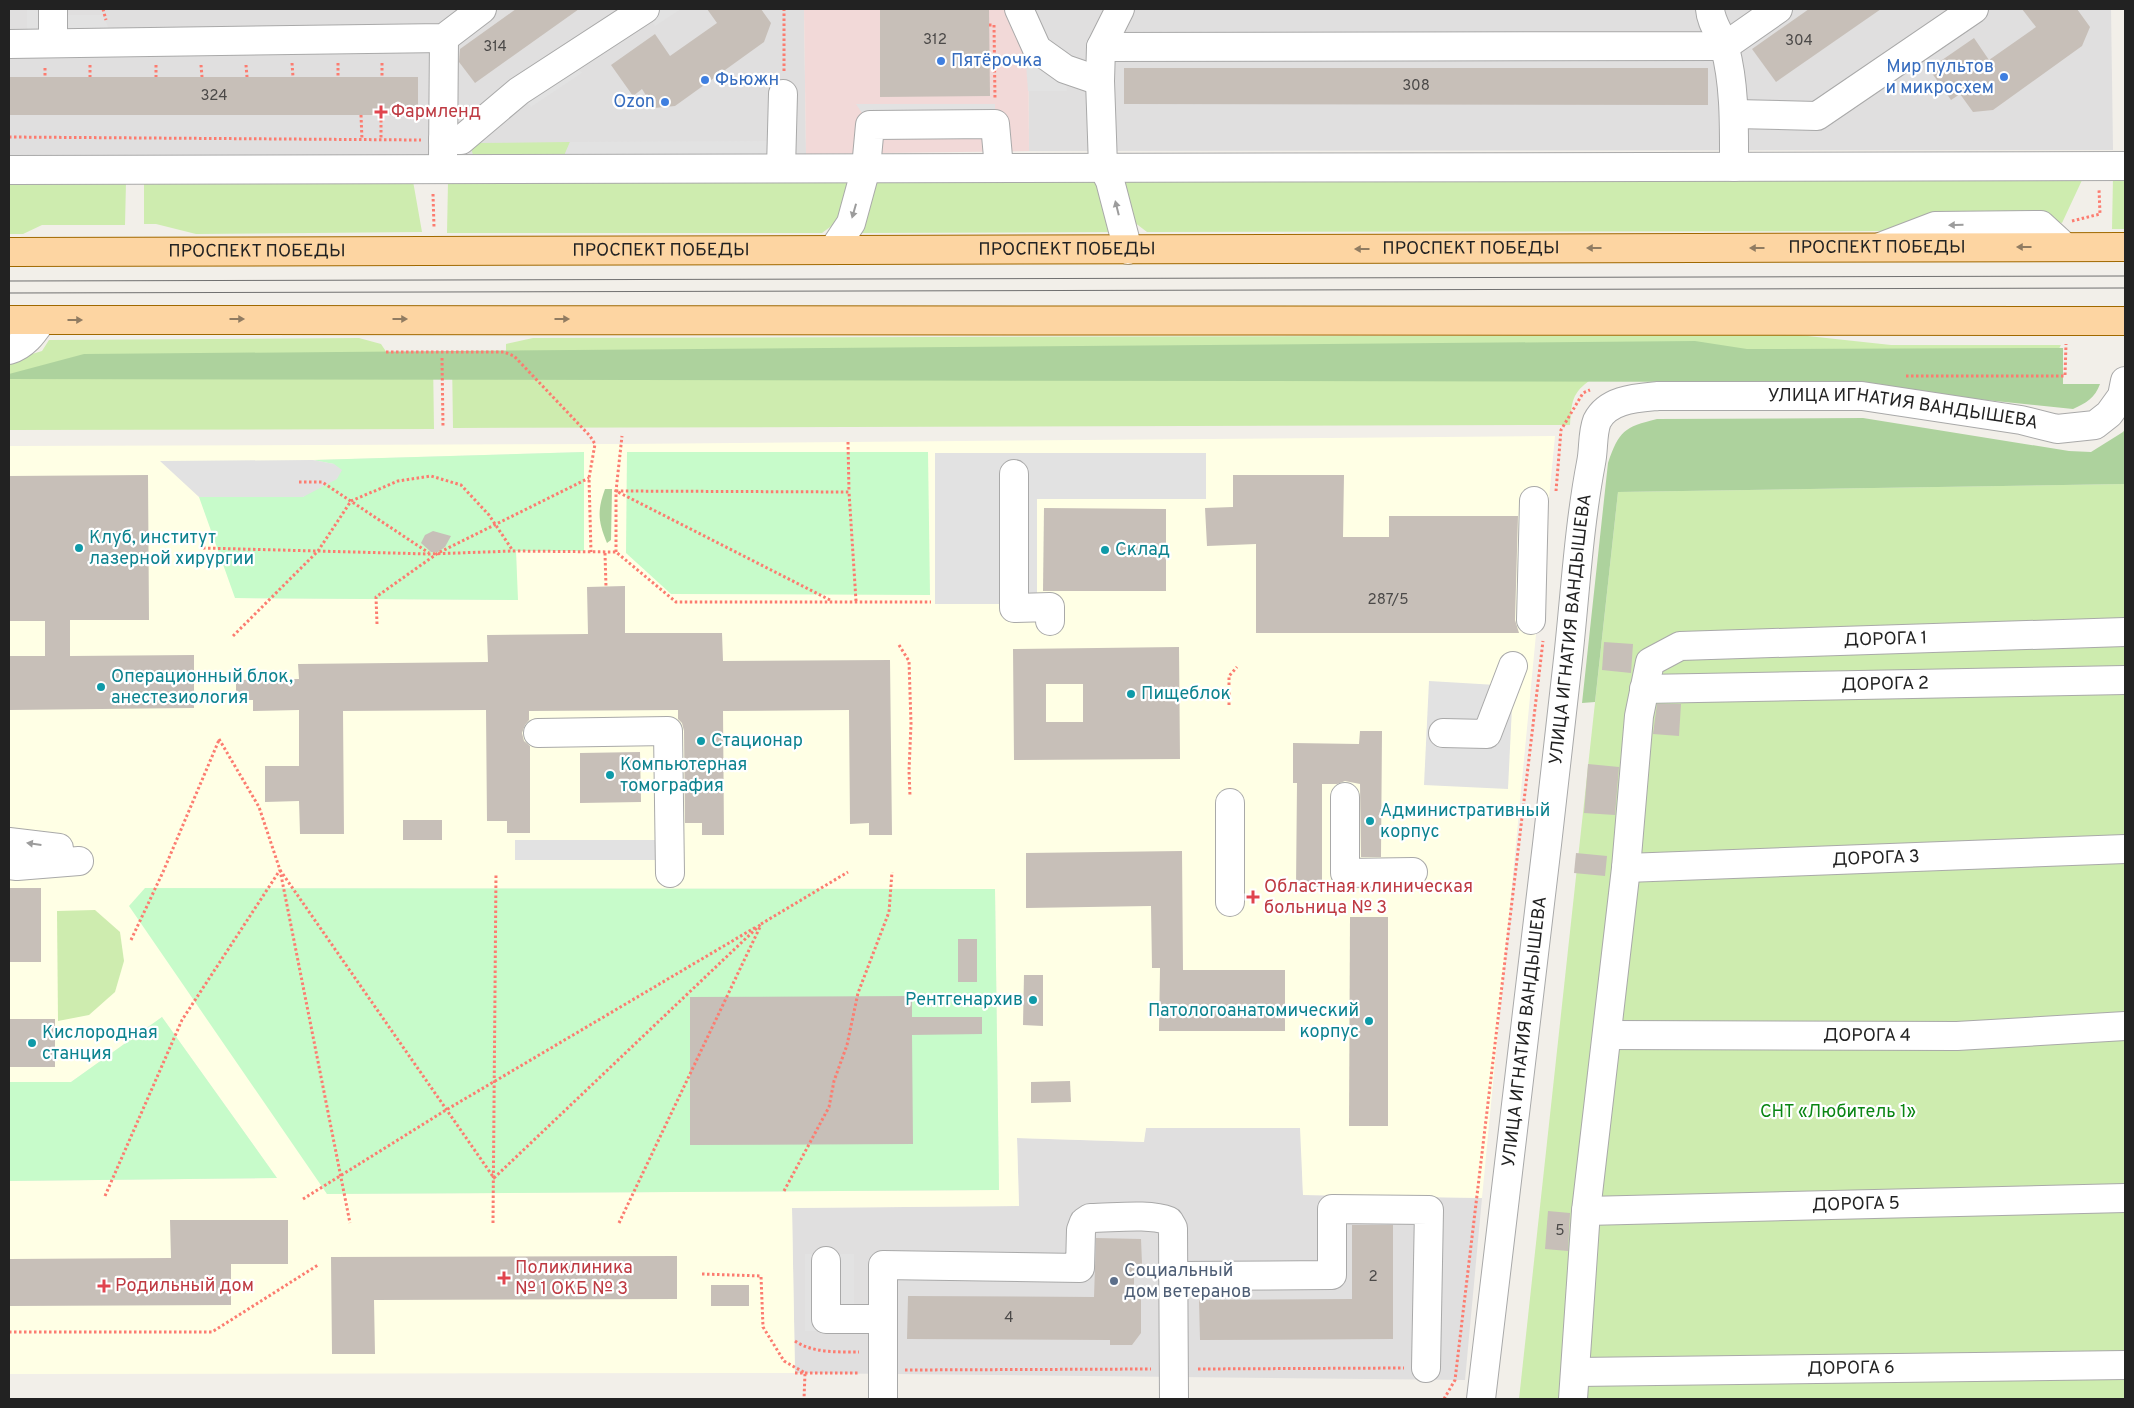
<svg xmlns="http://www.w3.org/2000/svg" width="2134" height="1408" viewBox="0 0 2134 1408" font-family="Overpass,sans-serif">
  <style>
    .residential { fill: #e0dfdf }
    .commercial { fill: #f2d9d8 }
    .education { fill: #ffffe5; fill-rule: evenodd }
    .grass { fill: #ceecaf }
    .forest { fill: #add29d }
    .park { fill: #c7fbca }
    .parking { fill: #e2e2e2 }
    .building { fill: #c7bfb8; fill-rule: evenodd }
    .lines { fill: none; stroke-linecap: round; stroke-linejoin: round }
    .minor-casing { stroke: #a9a9a9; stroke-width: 30 }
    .major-casing { stroke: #a06900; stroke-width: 30 }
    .path { stroke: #fc7c70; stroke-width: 3; stroke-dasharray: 2.5 2.5; stroke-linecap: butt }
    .minor { stroke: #fff; stroke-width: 28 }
    .major { stroke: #fdd5a2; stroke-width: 28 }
    .tram { stroke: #707070; stroke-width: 1 }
    .oneway { fill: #9c9c9c }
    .oneway2 { fill: #907c62 }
    .shop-dot { fill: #3f7fe0; stroke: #fff; stroke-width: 2 }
    .health-dot { fill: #e0444e; stroke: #fff; stroke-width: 2 }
    .culture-dot { fill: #0f9aa8; stroke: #fff; stroke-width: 2 }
    .service-dot { fill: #5c6f8a; stroke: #fff; stroke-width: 2 }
    .labels { text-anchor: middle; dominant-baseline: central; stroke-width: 4.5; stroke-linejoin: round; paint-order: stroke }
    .number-label { font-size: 15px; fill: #4b4948 }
    .shop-label { font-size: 18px; fill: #366cbe; stroke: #fff; text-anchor: start }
    .health-label { font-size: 18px; fill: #be3a42; stroke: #fff; text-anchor: start }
    .street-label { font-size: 18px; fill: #222; stroke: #fff }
    .culture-label { font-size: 18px; fill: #0d838f; stroke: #fff; text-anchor: start }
    .park-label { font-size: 18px; fill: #0a8513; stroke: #fff }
    .service-label { font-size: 18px; fill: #4e5e75; stroke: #fff; text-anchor: start }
  </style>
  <rect width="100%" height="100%" fill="#f2efe9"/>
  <g class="residential">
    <polygon points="9,9 804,9 806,154 9,160"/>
    <polygon points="1028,9 2111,9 2113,150 1029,151"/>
    <polygon points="1146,1128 1301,1128 1303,1195 1482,1198 1465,1380 795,1373 792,1208 1019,1206 1017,1138 1143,1142"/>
  </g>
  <polygon class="commercial" points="804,9 1028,9 1029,151 806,154"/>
  <path class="education" d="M1555 436 1482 1198 1303 1195 1300 1128H1146L1144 1142 1017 1138 1019 1206 792 1208 795 1373 9 1374V1181L277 1178 162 1017 71 1082H9V446L622 444ZM584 452V550L516 551 517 600 235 598 316 460ZM627 452H928L627 553ZM145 888 995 889 999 1190 327 1194Z"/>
  <g class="grass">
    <polygon points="570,142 564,156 477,158 473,155 471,148 475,143"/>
    <polygon points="2113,177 2125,177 2125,229 2112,229"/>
    <polygon points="2083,178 2062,223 2049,220 1931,221 1882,231 1147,232 1134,222 1117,180"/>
    <polygon points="854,180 845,216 822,233 447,233 448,182"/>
    <polygon points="881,180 1105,180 1116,232 855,233 875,183"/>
    <polygon points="9,181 126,182 125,225 42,225 23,234 9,234"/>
    <polygon points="413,181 422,232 196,234 156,224 144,224 144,183"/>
    <path d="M1780 333 1891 345H2061L2046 372 1592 379C1571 393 1572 402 1570 425L453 428 452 359 506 358V344L533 338 1779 335Z"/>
    <polygon points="359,338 381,344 391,359 433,359 434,429 9,430 9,361 42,351 49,340"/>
    <polygon points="2125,484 2125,1399 1519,1399 1618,492"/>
    <polygon points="95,910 120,932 124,961 115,992 89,1015 58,1021 57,911"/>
  </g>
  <g class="forest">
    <path d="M1695 341 1747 349 2063 348V384H2100C2095 398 2086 403 2073 409L1812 382 9 379V374L84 354Z"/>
    <path d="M1863 418 2069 451 2091 452 2123 432 2125 429V484L1618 492 1595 702 1582 703 1608 463C1619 431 1624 427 1657 419Z"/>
    <path d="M605 489H612L611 540 607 543C598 521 597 511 605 489Z"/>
  </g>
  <g class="park">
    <polygon points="584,452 584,551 516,551 518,600 235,598 199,497 303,497 334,464 313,460"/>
    <polygon points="627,452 928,452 930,595 671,594 626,553"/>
    <polygon points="145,888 995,889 999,1190 327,1194 129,906"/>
    <polygon points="162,1017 277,1178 9,1181 9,1082 71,1082"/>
  </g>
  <g class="parking">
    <polygon points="27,9 53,9 53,15 103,15 115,42 27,44"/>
    <polygon points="644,9 681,9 655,26"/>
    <polygon points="1025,50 1065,69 1067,91 1028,91"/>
    <polygon points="570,58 582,73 531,107 519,91"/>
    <polygon points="856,104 995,104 995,124 870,125"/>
    <polygon points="770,141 771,155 564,156 570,142"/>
    <polygon points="935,453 1206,453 1206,499 1037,499 1037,604 935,604"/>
    <polygon points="313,460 334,464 342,470 337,479 303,497 199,497 160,461"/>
    <polygon points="1429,681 1513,686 1508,789 1424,785"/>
    <polygon points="515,840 666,840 665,860 515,860"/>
    <rect x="805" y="1254" width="49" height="77"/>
  </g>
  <g class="building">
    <polygon points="516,9 579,9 475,83 459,62 460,49"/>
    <polygon points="707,9 761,9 771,23 764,42 675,106 654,108 642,89 633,96 611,65 655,34 670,56 717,23"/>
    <polygon points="880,9 989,9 990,96 880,97"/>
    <polygon points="1809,9 1881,9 1776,82 1752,49"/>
    <polygon points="2022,9 2077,9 2090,27 2082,46 1993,110 1973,112 1960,94 1951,100 1929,69 1974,38 1989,60 2036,27"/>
    <polygon points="1124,68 1708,68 1708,105 1124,104"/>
    <rect x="9" y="77" width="409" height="38"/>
    <polygon points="148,475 149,620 70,620 70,656 194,655 194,708 9,710 9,656 45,656 45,621 9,621 9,476"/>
    <polygon points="1233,475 1344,475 1343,537 1389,537 1389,516 1518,516 1515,620 1519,633 1256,633 1256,544 1207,546 1205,508 1233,507"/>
    <polygon points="1044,508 1166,509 1166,591 1043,591"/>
    <polygon points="433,531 451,536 445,547 438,552 431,552 421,543 425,535"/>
    <polygon points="625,586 625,633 722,633 723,661 890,660 892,835 869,835 869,823 850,824 849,710 723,711 724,835 702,835 702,823 685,823 684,731 682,723 678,719 678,710 529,711 529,720 525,725 522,733 524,741 530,746 530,833 507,833 507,821 487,821 486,710 343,711 344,834 300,834 299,801 265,802 265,766 299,766 299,710 253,711 253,700 236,700 236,680 299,679 298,664 488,662 487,635 588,634 587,587"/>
    <polygon points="1604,642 1633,644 1631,673 1602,670"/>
    <path d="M1179 647 1180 759 1014 760 1013 649ZM1046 684H1083V722H1046Z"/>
    <polygon points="1657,704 1681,704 1679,736 1653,734"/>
    <polygon points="1360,731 1382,731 1381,857 1361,857 1360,784 1345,781 1337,784 1322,784 1322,887 1296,887 1297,783 1293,783 1293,743 1359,744"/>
    <polygon points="640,752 641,802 580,803 580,753"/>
    <polygon points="1588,764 1619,767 1615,815 1584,813"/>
    <rect x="403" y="820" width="39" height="20"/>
    <polygon points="1182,851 1183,970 1285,970 1285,1031 1159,1031 1160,968 1152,968 1151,906 1026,908 1026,853"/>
    <polygon points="1576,853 1607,856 1605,876 1574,873"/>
    <rect x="9" y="888" width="32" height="74"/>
    <polygon points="1350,917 1388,917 1388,1126 1349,1126"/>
    <rect x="958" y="939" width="19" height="43"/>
    <polygon points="1024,975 1043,975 1043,1026 1023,1025"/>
    <polygon points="912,996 912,1017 982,1017 982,1034 912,1035 913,1144 690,1145 690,997"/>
    <polygon points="9,1019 55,1019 55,1067 10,1067"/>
    <polygon points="1070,1081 1071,1102 1031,1103 1031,1082"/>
    <polygon points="1548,1211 1570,1213 1568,1251 1545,1249"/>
    <polygon points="170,1220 288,1220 288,1264 231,1264 231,1305 9,1306 9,1259 171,1258"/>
    <polygon points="1352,1225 1393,1225 1393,1339 1200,1340 1199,1300 1352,1299"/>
    <polygon points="1096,1238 1141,1239 1142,1264 1134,1264 1134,1299 1141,1299 1141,1333 1132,1345 1110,1345 1110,1340 907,1339 908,1296 1094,1297"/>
    <polygon points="677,1256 677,1299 374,1300 375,1354 332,1354 331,1257"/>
    <rect x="711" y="1285" width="38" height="21"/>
  </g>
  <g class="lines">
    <defs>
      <g id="minor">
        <polyline points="53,9 53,43"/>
        <polyline points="1019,9 1037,49 1065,69 1100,81"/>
        <polyline points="1120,9 1101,47 1100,81 1102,137 1103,167 1110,181 1128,250"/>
        <path d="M1710 9C1711 24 1721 34 1725 48 1735 86 1734 127 1734 167"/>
        <polyline points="9,44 444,38 482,9"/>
        <polyline points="1101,47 1725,46 1778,9"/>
        <polyline points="1735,114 1817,116 1974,9"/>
        <polyline points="443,140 461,140 519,91 645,9"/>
        <polyline points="443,159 444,38"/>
        <polyline points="781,168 783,94"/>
        <polyline points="9,170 2125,166"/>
        <polyline points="1880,247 1935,226 2041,225 2065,247"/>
        <polyline points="833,250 851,223 866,168 870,125 995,124 999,168"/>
        <path d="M9 350C25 345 33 333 42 320"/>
        <polyline points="1014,474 1014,608 1050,607 1050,621"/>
        <polyline points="1531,620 1534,501"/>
        <path id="s1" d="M1644 689 2125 680"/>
        <polyline points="538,733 668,731 670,873"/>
        <polyline points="1443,733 1487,734 1513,666"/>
        <polyline points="1345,797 1345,873 1413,872"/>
        <polyline points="9,842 59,848"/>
        <polyline points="9,865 17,866 79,861"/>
        <path id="s2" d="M1626 868 2125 849"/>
        <polyline points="1230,902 1230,803"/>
        <path id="s3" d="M1608 1035 1957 1036 2125 1026"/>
        <path id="s4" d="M1586 1211 2125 1198"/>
        <polyline points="826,1261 826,1319 882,1319"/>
        <polyline points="1173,1276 1332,1275 1332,1209 1429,1210 1426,1368"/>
        <path id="s5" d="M1576 1372 2125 1365"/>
        <path d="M883 1399V1265L1080 1268 1081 1230 1084 1222 1090 1218C1113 1218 1149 1213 1169 1221L1173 1228 1174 1399"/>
        <path id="s6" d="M1481 1399C1510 1156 1540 912 1567 668 1575 599 1578 531 1591 463 1594 449 1592 434 1597 421 1608 399 1637 398 1658 396H1862L2021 420 2057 429 2095 425 2109 414 2122 396 2125 381"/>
        <path id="s7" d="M1573 1399 1586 1211 1626 868 1639 716 1650 662 1680 646 2125 632"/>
      </g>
      <g id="major">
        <path id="s8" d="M9 252 2125 247"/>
        <polyline points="9,320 2125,321"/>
      </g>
    </defs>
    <use href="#minor" class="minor-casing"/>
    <use href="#major" class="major-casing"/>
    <g class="path">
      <polyline points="103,9 106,20"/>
      <polyline points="989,25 994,25 995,100"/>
      <polyline points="292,63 293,77"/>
      <polyline points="338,63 338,77"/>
      <polyline points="382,63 382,77"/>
      <polyline points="90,65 90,77"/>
      <polyline points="156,65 156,77"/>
      <polyline points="201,65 202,77"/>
      <polyline points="246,65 247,77"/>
      <polyline points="45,68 45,77"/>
      <polyline points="784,71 784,9"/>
      <polyline points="361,115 362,140"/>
      <polyline points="381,115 381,140"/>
      <polyline points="9,137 421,140"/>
      <polyline points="433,194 434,227"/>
      <polyline points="2072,221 2100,214 2099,189"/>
      <polyline points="386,352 504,352 514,356 590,436 595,444 589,478 591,552"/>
      <polyline points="442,358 443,427"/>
      <polyline points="1906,376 2065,376 2066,344"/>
      <polyline points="848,442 849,492"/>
      <polyline points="299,482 322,482 429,553"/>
      <polyline points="1556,491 1561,430 1583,393 1590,390"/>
      <polyline points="203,548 429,554 513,551 616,552 676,602 931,602"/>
      <polyline points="616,552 616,491 622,436"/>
      <polyline points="605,553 606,587"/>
      <polyline points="830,600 616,491 849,492 856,601"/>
      <polyline points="377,624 376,597 438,553 589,478"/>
      <polyline points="233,636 318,551 351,501 398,481 431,476 461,485 489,515 513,551"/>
      <polyline points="899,645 909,661 911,724 909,771 910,796"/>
      <polyline points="1229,705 1229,676 1237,667"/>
      <polyline points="219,739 259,807 280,870 350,1223"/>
      <polyline points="280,870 494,1178 761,924"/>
      <polyline points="761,924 848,872"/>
      <polyline points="131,940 163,872 219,740"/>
      <polyline points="784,1191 829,1107 834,1081 847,1045 858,993 889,912 892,872"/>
      <polyline points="105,1196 182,1020 280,870"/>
      <polyline points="303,1199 446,1110 756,927"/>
      <polyline points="493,1223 496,874"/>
      <polyline points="619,1223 760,927"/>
      <polyline points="702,1274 761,1276 763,1327 784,1361 805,1373 804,1399"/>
      <polyline points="9,1332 212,1332 318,1265"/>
      <path d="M795 1341C812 1353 838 1352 859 1352"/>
      <polyline points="1198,1369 1404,1368"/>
      <polyline points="905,1370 1151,1369"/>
      <polyline points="795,1373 860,1373"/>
      <polyline points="1444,1399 1455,1380 1543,641"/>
    </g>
    <use href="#minor" class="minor"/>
    <use href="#major" class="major"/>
    <g class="tram">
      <polyline points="9,281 2125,276"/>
      <polyline points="9,293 2125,288"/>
    </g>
  </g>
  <defs><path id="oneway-solid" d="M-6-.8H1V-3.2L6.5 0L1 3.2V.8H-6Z" transform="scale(1.25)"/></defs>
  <g class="oneway">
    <use href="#oneway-solid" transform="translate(1117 208) rotate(-104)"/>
    <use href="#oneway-solid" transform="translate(854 211) rotate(106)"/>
    <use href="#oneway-solid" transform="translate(1956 225) rotate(179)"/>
    <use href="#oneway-solid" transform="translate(34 844) rotate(-172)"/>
  </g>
  <g class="oneway2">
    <use href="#oneway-solid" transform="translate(2024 247) rotate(180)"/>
    <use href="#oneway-solid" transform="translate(1594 248) rotate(180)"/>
    <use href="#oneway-solid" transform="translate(1757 248) rotate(180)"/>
    <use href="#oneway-solid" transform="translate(1362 249) rotate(180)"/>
    <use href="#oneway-solid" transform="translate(237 319)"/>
    <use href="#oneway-solid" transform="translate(400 319)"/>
    <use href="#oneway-solid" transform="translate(562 319)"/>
    <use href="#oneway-solid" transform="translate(75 320)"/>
  </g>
  <g class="shop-dot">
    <circle cx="941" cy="61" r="5"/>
    <circle cx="2004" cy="77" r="5"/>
    <circle cx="705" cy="80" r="5"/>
    <circle cx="665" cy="102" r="5"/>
  </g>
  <g class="health-dot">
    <path d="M378.5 104.5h5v5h5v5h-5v5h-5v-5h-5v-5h5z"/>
    <path d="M1250.5 889.5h5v5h5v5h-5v5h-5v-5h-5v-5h5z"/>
    <path d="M501.5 1270.5h5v5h5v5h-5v5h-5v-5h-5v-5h5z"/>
    <path d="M101.5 1278.5h5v5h5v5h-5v5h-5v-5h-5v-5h5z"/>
  </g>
  <g class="culture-dot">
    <circle cx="79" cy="548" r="5"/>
    <circle cx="1105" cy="550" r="5"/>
    <circle cx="101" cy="687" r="5"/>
    <circle cx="1131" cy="694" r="5"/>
    <circle cx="701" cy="741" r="5"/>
    <circle cx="610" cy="775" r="5"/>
    <circle cx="1370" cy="821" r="5"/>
    <circle cx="1033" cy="1000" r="5"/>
    <circle cx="1369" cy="1021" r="5"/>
    <circle cx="32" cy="1043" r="5"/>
  </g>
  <circle class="service-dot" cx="1114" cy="1281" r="5"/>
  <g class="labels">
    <g class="number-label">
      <text x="935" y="40">312</text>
      <text x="1799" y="41">304</text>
      <text x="495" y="47">314</text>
      <text x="1416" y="86">308</text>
      <text x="214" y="96">324</text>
      <text x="1388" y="600">287/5</text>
      <text x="1560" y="1231">5</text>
      <text x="1373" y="1277">2</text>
      <text x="1009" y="1318">4</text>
    </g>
    <g class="shop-label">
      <text x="951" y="61">Пятёрочка</text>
      <text x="1994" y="67" text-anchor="end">Мир пультов<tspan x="1994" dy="21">и микросхем</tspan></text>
      <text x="715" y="80">Фьюжн</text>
      <text x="655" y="102" text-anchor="end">Ozon</text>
    </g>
    <g class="health-label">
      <text x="391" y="112">Фармленд</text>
      <text x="1264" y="887">Областная клиническая<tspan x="1264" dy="21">больница № 3</tspan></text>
      <text x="515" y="1268">Поликлиника<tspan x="515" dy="21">№ 1 ОКБ № 3</tspan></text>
      <text x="115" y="1286">Родильный дом</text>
    </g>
    <g class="street-label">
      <text stroke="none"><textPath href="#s8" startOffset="1868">ПРОСПЕКТ ПОБЕДЫ</textPath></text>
      <text stroke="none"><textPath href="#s8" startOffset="1462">ПРОСПЕКТ ПОБЕДЫ</textPath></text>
      <text stroke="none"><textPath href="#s8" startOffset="652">ПРОСПЕКТ ПОБЕДЫ</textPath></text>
      <text stroke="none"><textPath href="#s8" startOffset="1058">ПРОСПЕКТ ПОБЕДЫ</textPath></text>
      <text stroke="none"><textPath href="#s8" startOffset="248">ПРОСПЕКТ ПОБЕДЫ</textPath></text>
      <text stroke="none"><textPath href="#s6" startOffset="1300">УЛИЦА ИГНАТИЯ ВАНДЫШЕВА</textPath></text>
      <text stroke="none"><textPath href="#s6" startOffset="775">УЛИЦА ИГНАТИЯ ВАНДЫШЕВА</textPath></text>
      <text stroke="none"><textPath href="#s7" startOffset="981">ДОРОГА 1</textPath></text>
      <text stroke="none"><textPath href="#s1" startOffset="241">ДОРОГА 2</textPath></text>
      <text stroke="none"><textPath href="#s2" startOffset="250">ДОРОГА 3</textPath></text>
      <text stroke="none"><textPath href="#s6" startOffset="370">УЛИЦА ИГНАТИЯ ВАНДЫШЕВА</textPath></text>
      <text stroke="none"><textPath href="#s3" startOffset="259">ДОРОГА 4</textPath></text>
      <text stroke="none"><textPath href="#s4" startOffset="270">ДОРОГА 5</textPath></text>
      <text stroke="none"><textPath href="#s5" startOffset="275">ДОРОГА 6</textPath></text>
    </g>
    <g class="culture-label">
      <text x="89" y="538">Клуб, институт<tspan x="89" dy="21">лазерной хирургии</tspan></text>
      <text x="1115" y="550">Склад</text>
      <text x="111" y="677">Операционный блок,<tspan x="111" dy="21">анестезиология</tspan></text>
      <text x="1141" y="694">Пищеблок</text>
      <text x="711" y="741">Стационар</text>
      <text x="620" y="765">Компьютерная<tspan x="620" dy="21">томография</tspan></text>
      <text x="1380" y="811">Административный<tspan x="1380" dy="21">корпус</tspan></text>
      <text x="1023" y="1000" text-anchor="end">Рентгенархив</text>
      <text x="1359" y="1011" text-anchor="end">Патологоанатомический<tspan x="1359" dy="21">корпус</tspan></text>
      <text x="42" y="1033">Кислородная<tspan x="42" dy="21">станция</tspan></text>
    </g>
    <g class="park-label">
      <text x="1838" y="1112">СНТ «Любитель 1»</text>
    </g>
    <g class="service-label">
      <text x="1124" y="1271">Социальный<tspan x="1124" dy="21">дом ветеранов</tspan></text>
    </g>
  </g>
  <rect width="2134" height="1408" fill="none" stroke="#222222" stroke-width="20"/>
</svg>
